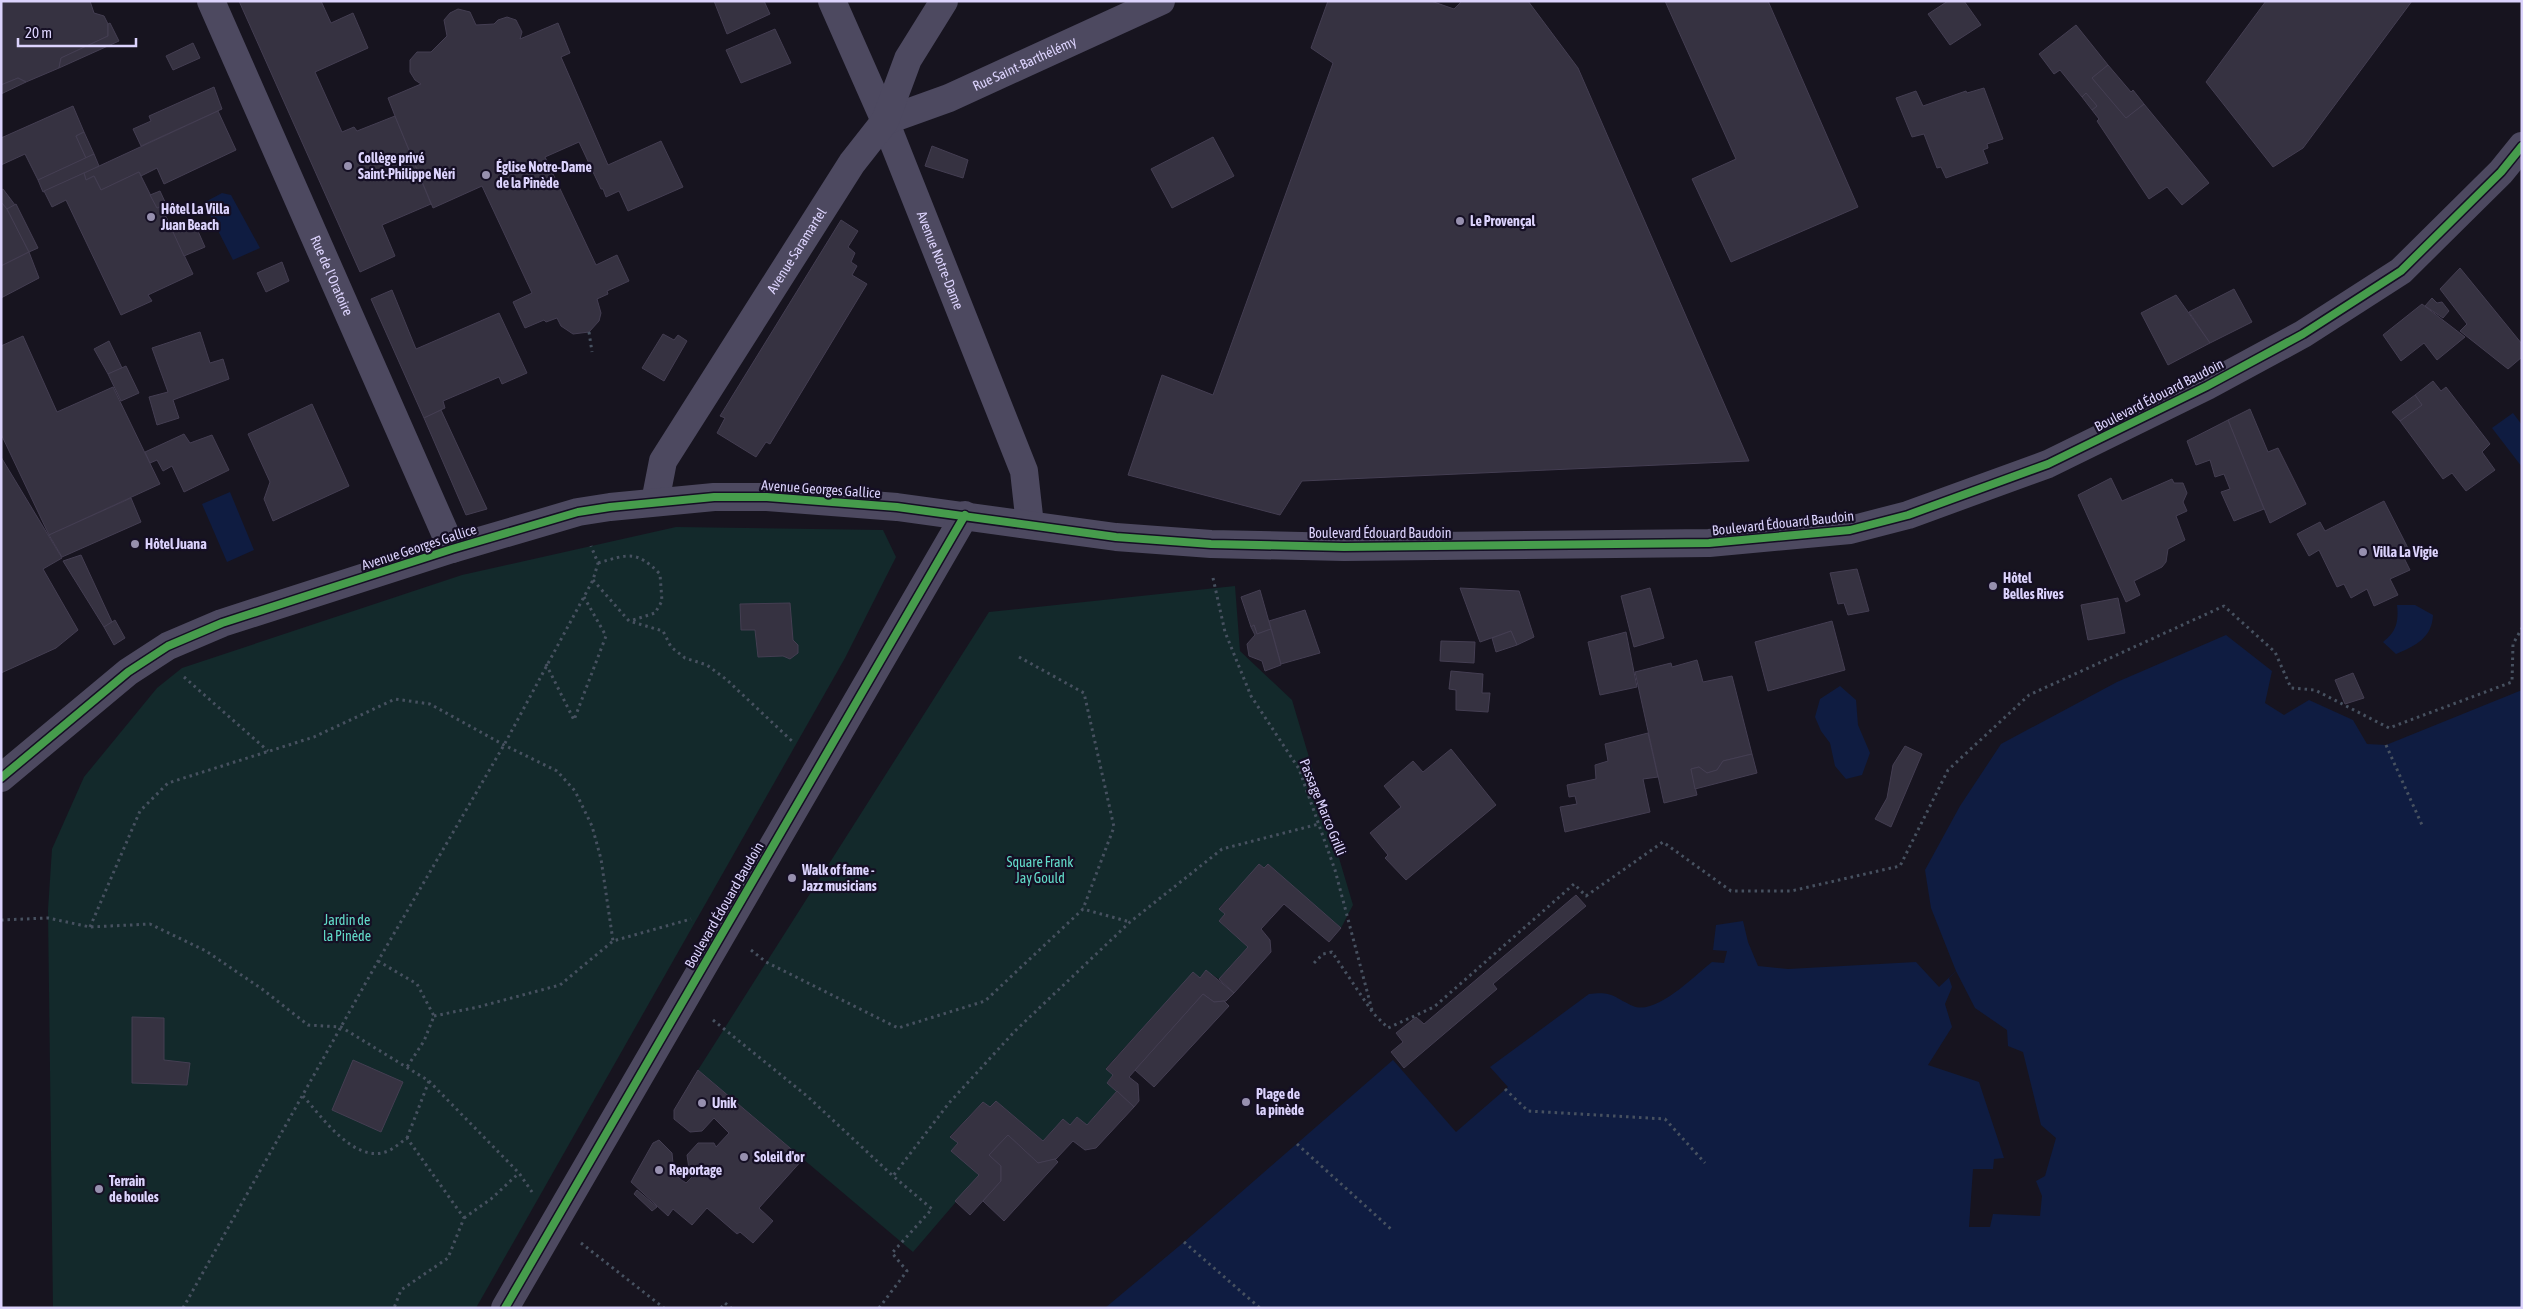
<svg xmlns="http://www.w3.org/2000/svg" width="2523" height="1309" viewBox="0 0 2523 1309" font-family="'Asap Condensed',sans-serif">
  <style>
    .green { fill: #13292b }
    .water { fill: #0f1c41 }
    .pier { fill: #17141f }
    .building { fill: #363241; stroke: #443e52 }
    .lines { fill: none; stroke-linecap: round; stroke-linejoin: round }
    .path { stroke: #475160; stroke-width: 3; stroke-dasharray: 2.5 4; stroke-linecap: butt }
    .minor { stroke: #4d4960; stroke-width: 28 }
    .tertiary { stroke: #4d4960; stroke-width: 28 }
    .cycleway-casing { stroke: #150f24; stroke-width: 11 }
    .cycleway { stroke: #469c4c; stroke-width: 8 }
    .poi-dot { fill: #9790af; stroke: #150f24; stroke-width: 2 }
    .labels { text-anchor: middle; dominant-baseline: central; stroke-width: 4.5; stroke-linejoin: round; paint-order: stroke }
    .street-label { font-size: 14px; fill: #dcd3fd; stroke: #150f24 }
    .poi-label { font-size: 14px; font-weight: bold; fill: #dcd3fd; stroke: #150f24; text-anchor: start }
    .park-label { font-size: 14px; fill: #62dbc9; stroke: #150f24 }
  </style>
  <rect width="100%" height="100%" fill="#17141f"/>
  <g class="green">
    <polygon points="676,527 883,530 896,557 845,658 476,1308 53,1308 48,910 52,849 84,777 157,688 182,668 462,575"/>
    <polygon points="1235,586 1240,651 1292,700 1353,905 1341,928 1268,865 1264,868 1259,865 1219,908 1225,914 1219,921 1248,947 1219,979 1206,971 1200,978 1193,973 1106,1068 1113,1075 1107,1083 1117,1091 1087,1125 1077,1117 1070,1125 1063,1119 1043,1141 996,1101 990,1107 983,1102 950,1136 958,1143 952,1151 979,1175 913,1252 698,1070 989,612"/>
  </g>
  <g class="water">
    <polygon points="222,193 231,195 260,248 233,260 210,215 207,201"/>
    <polygon points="2513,413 2522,425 2522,467 2492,428"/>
    <polygon points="230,492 254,550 227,562 202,504"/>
    <path d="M2397 605H2415L2433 615C2432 638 2415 646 2396 654L2383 642C2396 632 2399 622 2397 605Z"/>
    <path d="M2226 635 2272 671 2265 703 2284 715 2309 700 2353 720 2367 744 2386 745 2522 690V1308H1105L1184 1242 1393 1060 1456 1132 1508 1087 1490 1067 1589 994C1613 991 1613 997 1633 1006 1656 1016 1695 975 1712 962L1724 963 1727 951 1713 950 1716 925 1743 921 1748 942 1758 966 1788 969 1916 962 1939 987 1956 971 1931 908 1925 870 1960 806 2001 744 2117 682Z"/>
    <polygon points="1840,686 1856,700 1858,725 1870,753 1862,775 1846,779 1835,766 1830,743 1821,731 1815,717 1820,699"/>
  </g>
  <polygon class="pier" points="1956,971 1975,1008 2007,1030 2008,1046 2023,1052 2041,1125 2056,1138 2045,1176 2036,1181 2042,1196 2040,1216 1993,1214 1990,1227 1969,1227 1973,1169 1993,1169 1994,1159 2004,1158 1979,1082 1928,1065 1952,1027 1945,1004 1952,987 1949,978"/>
  <g class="building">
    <polygon points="1,1 90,1 94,13 104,16 108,24 108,36 61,58 59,68 26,82 18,78 1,85"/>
    <polygon points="239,1 321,1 331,23 353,13 368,48 315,72 342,132 354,127 357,131 395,116 431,204 382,225 395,256 360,272"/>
    <polygon points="714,1 764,1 770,14 727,34"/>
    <polygon points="1328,1 1431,1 1454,9 1462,1 1528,1 1578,68 1749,461 1302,481 1280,515 1128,475 1162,375 1213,395 1333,63 1311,48"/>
    <polygon points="1665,1 1768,1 1858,207 1731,262 1692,179 1736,159"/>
    <polygon points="1948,1 1964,1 1981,25 1950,45 1928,14"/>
    <polygon points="2266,1 2412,1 2303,148 2273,167 2206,82"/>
    <polygon points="458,9 470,12 476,25 494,24 498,20 507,17 516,20 522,32 520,39 558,23 570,53 561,57 608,165 661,141 683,187 628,211 619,191 606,197 603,189 601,189 579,142 545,157 596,265 617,255 629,281 607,291 608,294 597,299 601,313 599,321 589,332 573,334 561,326 557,318 546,322 544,320 525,328 513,302 532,293 482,186 433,208 395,116 388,98 421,84 415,80 410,72 410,60 417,52 431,52 447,36 444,20 450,13"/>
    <polygon points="110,23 119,41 59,68 61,58 108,36 108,24"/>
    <polygon points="2076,25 2108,65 2092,78 2115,105 2126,118 2144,104 2209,183 2182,205 2167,187 2149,199 2097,121 2099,119 2092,110 2097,106 2086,93 2082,97 2060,70 2054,74 2039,54"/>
    <polygon points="775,29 791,63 741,83 726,50"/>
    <polygon points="193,43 200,58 173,70 166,56"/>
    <polygon points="2108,65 2131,92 2133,90 2144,104 2126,118 2092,78"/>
    <polygon points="18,78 26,82 1,94 1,85"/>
    <polygon points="214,87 222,109 141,146 133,129 151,121 149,116"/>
    <polygon points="1984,88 2003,139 1987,144 1988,148 1983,150 1988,163 1946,178 1941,167 1937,168 1924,134 1912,137 1896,98 1916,91 1923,106 1966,91 1967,93"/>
    <polygon points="2086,93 2097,106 2092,110 2082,97"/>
    <polygon points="73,106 84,132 76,136 86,158 38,180 25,154 1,165 1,138"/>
    <polygon points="218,111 236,150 164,184 157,168 141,176 139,172 101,190 94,176 86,180 84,173"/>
    <polygon points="84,132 94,154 86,158 76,136"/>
    <polygon points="1213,137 1234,176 1172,208 1151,169"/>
    <polygon points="932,146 968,160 963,178 925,166"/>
    <polygon points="94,154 99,166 43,192 38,180"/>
    <polygon points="139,172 157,208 161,206 193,274 148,295 152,301 121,315 66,200 52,207 44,191 84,173 86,180 94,176 101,190"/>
    <polygon points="3,189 15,205 7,209 1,202 1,190"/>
    <polygon points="160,191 166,204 157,208 150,195"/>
    <polygon points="1,202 7,209 29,252 1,266"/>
    <polygon points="16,204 38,248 29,252 7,209"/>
    <polygon points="841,220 858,231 848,247 855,253 851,262 857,266 852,275 867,284 770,444 766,442 756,457 717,433 725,418 720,416"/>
    <polygon points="194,222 205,247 184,256 173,232"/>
    <polygon points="29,252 39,278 1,298 1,266"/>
    <polygon points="282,262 289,281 266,292 257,273"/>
    <polygon points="2460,268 2522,344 2522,357 2508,369 2460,331 2467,324 2440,289"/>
    <polygon points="2234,289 2252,322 2210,343 2189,312"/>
    <polygon points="392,290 416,349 499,313 527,373 502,384 499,377 443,401 445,408 424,418 371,299"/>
    <polygon points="2176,295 2210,343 2168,365 2141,313"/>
    <polygon points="2432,298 2437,303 2442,302 2449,311 2443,318 2425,306"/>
    <polygon points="2422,304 2465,337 2437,360 2424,343 2401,361 2383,335"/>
    <polygon points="200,332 210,363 223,359 229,379 173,400 179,418 157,425 149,397 168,392 152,348"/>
    <polygon points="663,334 674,340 678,335 687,341 664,381 642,368"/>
    <polygon points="23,336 57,412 113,387 160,484 49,535 1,434 1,346"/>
    <polygon points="109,341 122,368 108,374 94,349"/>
    <polygon points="126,366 139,393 121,401 108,374"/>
    <polygon points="2433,381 2441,391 2446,387 2490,444 2482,452 2495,470 2466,491 2452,473 2443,479 2400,421 2422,405 2415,395"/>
    <polygon points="2415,395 2422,405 2400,421 2392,412"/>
    <polygon points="312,404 349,486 273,521 264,499 270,482 248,434"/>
    <polygon points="2250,409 2268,452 2278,448 2306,504 2270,523 2228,420"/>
    <polygon points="441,410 487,509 466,515 424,418"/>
    <polygon points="2228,420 2264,509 2234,521 2221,492 2230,489 2224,474 2215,477 2210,460 2196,465 2187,441"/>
    <polygon points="184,434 190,443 212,435 229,470 184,492 172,466 163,471 157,460 150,463 145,452"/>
    <polygon points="1,457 62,558 43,569 78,630 56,648 1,673"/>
    <polygon points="2111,478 2122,501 2172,479 2174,483 2183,483 2187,493 2183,502 2187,511 2176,516 2185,540 2168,549 2166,562 2162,567 2134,581 2140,595 2126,602 2078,495"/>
    <polygon points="131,498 141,522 62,557 49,535"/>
    <polygon points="2384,501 2409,550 2402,554 2410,570 2390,579 2398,595 2374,606 2367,589 2351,598 2344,584 2337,587 2319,550 2309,556 2297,534 2320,522 2325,531"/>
    <polygon points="81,555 112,622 104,627 63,561"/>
    <polygon points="1857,569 1869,611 1848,615 1844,603 1838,604 1830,573"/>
    <polygon points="1460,588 1519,591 1534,637 1517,645 1511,631 1480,642"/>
    <polygon points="1650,588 1664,638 1634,647 1621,596"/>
    <polygon points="1260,590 1271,629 1257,634 1254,625 1251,627 1241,597"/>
    <polygon points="2118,598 2125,633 2088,640 2081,605"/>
    <polygon points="790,603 793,640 798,645 798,653 790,659 783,656 758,657 755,630 741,630 740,604"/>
    <polygon points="1305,610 1320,653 1281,664 1269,621"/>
    <polygon points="115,620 125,638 114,645 104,627"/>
    <polygon points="1832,621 1845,670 1768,691 1755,642"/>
    <polygon points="1254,625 1257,634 1271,629 1281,665 1265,671 1262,661 1249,656 1247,644 1255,635 1251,627"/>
    <polygon points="1511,631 1517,645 1496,652 1492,638"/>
    <polygon points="1626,632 1637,687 1600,695 1588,642"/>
    <polygon points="1441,641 1475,642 1474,663 1440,661"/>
    <polygon points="1697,660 1703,682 1732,676 1752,754 1723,761 1717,770 1707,773 1699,767 1691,769 1697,795 1664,803 1635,672 1671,663 1672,667"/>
    <polygon points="1451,671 1483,674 1482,693 1490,693 1488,712 1456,710 1456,690 1449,689"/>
    <polygon points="2353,673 2364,698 2345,704 2335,680"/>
    <polygon points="1648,733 1658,777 1643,779 1650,812 1565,832 1560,807 1577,804 1575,796 1569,797 1567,785 1596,779 1595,765 1608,761 1605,744"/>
    <polygon points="1905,746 1922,754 1891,827 1875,819 1887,798 1893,765"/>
    <polygon points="1451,749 1496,805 1406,880 1385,858 1388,855 1370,833 1401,807 1384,786 1413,761 1423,772"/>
    <polygon points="1752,754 1757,773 1695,789 1691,769 1699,767 1707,773 1717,770 1723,761"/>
    <polygon points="1259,864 1264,868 1268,864 1341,928 1329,942 1284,904 1261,929 1270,940 1271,952 1234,993 1219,979 1248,947 1219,921 1225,914 1219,909"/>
    <polygon points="1576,895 1586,906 1493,984 1497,989 1404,1068 1391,1052 1403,1042 1396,1033 1416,1017 1424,1024"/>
    <polygon points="1206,970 1234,993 1226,1001 1214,1002 1203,994 1129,1077 1138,1084 1139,1101 1134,1107 1107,1083 1113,1075 1106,1069 1193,972 1200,978"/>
    <polygon points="1203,994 1214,1002 1224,1001 1229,1006 1154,1087 1135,1070"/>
    <polygon points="132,1017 164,1018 164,1060 190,1063 187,1085 132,1083"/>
    <polygon points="353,1060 403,1082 381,1132 332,1110"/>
    <polygon points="698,1070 803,1159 759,1208 773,1221 753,1243 740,1232 737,1234 707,1208 692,1225 673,1209 668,1216 631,1182 653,1143 659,1140 672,1153 674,1174 686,1183 695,1174 689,1169 687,1155 698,1143 714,1143 716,1147 729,1133 714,1118 702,1131 690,1132 674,1119 674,1110"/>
    <polygon points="1117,1091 1134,1107 1096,1148 1085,1150 1073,1141 1056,1159 1038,1163 1008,1135 989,1155 1001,1166 1001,1181 970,1215 955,1201 979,1175 951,1151 958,1143 950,1137 983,1102 990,1107 996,1101 1043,1141 1063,1119 1070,1125 1077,1117 1087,1125"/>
    <polygon points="1008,1135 1038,1163 1055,1159 1058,1162 1004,1221 983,1201 1001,1181 1001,1166 989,1155"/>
    <polygon points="637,1190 657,1207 652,1211 634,1194"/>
  </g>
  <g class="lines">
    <g class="path">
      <polyline points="589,332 592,352"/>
      <path d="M598 563C629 554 636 550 660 574L662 601 655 613 630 621"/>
      <polyline points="1213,578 1225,632 1251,696 1299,769 1335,870 1372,1010"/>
      <polyline points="593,580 629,621 663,631 671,647 685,658 707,665 727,680 793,742"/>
      <polyline points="1019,657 1084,693 1114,827 1083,909"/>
      <polyline points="546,664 574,720 606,636 584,597"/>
      <polyline points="184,677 268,751"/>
      <polyline points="2386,745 2422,825"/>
      <polyline points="1,920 48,918 90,927 150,924 206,951 262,989 308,1025 341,1027 429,1081 519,1173 532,1192"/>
      <polyline points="90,927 140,811 168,783 314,737 395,699 430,704 504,745 557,771 575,791 592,826 601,859 613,941"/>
      <polyline points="751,950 766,962 898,1028 985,1001 1083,909 1130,922"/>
      <polyline points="378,961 417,984 434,1016 424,1041 407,1067"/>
      <polyline points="1314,963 1323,954 1332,952 1373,1013 1388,1028 1434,1007 1574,884 1586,896 1663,842 1731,891 1791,891 1900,866 1948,770 2029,695 2224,606 2275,652 2291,688 2315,690 2389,728 2512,682 2513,644 2522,628"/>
      <polyline points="434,1016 478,1007 560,985 613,941 691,919"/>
      <polyline points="713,1020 807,1096 893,1176"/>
      <polyline points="1505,1089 1528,1111 1665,1119 1705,1163"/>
      <path d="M303 1096C322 1117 355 1165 388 1151 395 1148 401 1142 407 1138L464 1218 448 1258 401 1290 394 1308"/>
      <polyline points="407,1138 429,1081"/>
      <polyline points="1297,1144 1392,1230"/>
      <polyline points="464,1218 491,1199 519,1173"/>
      <polyline points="1184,1242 1260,1308"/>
      <polyline points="581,1243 664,1308"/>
      <polyline points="183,1308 378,961 504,745 593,580 598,563 591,546"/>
      <polyline points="721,1308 725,1303 731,1308"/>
      <polyline points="879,1308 907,1271 892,1253 932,1209 893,1176 949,1103 1015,1031 1130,922 1222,849 1319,824"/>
    </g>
    <g class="minor">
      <path id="s1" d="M211 1 452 549"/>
      <path id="s2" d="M832 1 885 121 1024 471 1030 525"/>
      <path id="s3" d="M885 121 949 98 1161 1"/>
      <path id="s4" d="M655 502 663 461 852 163 885 121 908 59 944 1"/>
    </g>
    <g class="tertiary">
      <polyline points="1,778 128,672 168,646 222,623 452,549 578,512 610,507 714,497 767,497 897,507 1116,537 1211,544 1344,547 1709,543 1850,530 1908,515 2048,464 2207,386 2303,334 2401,271 2501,172 2522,146"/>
      <polyline points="505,1308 965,515"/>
    </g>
    <defs>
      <g id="cycleway">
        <polyline points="1,778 128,672 168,646 222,623 452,549 578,512 610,507 714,497 767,497 897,507 1116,537 1211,544 1344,547 1709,543 1850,530 1908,515 2048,464 2207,386 2303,334 2401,271 2501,172 2522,146"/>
        <polyline points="505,1308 965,515"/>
      </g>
    </defs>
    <use href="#cycleway" class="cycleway-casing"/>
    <use href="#cycleway" class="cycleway"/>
  </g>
  <g class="poi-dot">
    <circle cx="348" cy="166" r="5"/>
    <circle cx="486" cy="175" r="5"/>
    <circle cx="151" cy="217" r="5"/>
    <circle cx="1460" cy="221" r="5"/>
    <circle cx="135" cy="544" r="5"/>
    <circle cx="2363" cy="552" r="5"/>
    <circle cx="1993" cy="586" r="5"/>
    <circle cx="792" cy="878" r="5"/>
    <circle cx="1246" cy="1102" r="5"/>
    <circle cx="702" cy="1103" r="5"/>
    <circle cx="744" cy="1157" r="5"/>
    <circle cx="659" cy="1170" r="5"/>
    <circle cx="99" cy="1189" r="5"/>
  </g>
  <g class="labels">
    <g class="street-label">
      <text stroke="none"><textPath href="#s3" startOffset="151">Rue Saint-Barthélémy</textPath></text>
      <text stroke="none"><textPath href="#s4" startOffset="291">Avenue Saramartel</textPath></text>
      <text stroke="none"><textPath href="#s2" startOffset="281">Avenue Notre-Dame</textPath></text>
      <text stroke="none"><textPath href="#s1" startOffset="300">Rue de l'Oratoire</textPath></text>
      <text transform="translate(2159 395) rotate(-27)">Boulevard Édouard Baudoin</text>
      <text transform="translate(821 489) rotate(4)">Avenue Georges Gallice</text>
      <text transform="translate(1783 523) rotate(-6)">Boulevard Édouard Baudoin</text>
      <text x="1380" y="533">Boulevard Édouard Baudoin</text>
      <text transform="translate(419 547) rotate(-18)">Avenue Georges Gallice</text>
      <text transform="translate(1323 807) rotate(68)">Passage Marco Grilli</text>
      <text transform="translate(724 905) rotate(-60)">Boulevard Édouard Baudoin</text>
    </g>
    <g class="poi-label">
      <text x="358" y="158">Collège privé<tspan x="358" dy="16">Saint-Philippe Néri</tspan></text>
      <text x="496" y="167">Église Notre-Dame<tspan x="496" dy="16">de la Pinède</tspan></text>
      <text x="161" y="209">Hôtel La Villa<tspan x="161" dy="16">Juan Beach</tspan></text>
      <text x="1470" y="221">Le Provençal</text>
      <text x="145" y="544">Hôtel Juana</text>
      <text x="2373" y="552">Villa La Vigie</text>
      <text x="2003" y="578">Hôtel<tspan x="2003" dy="16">Belles Rives</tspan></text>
      <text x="802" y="870">Walk of fame -<tspan x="802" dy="16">Jazz musicians</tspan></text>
      <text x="1256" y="1094">Plage de<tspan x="1256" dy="16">la pinède</tspan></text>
      <text x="712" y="1103">Unik</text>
      <text x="754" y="1157">Soleil d'or</text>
      <text x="669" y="1170">Reportage</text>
      <text x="109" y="1181">Terrain<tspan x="109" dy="16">de boules</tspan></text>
    </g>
    <g class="park-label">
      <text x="1040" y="862">Square Frank<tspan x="1040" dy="16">Jay Gould</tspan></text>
      <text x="347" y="920">Jardin de<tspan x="347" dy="16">la Pinède</tspan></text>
    </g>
  </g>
  <rect width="2523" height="1309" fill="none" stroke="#dcd3fd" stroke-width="5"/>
  <path d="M18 38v8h118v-8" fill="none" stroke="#dcd3fd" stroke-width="2.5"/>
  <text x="25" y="38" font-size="15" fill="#dcd3fd" stroke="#150f24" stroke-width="4" paint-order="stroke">20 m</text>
</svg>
